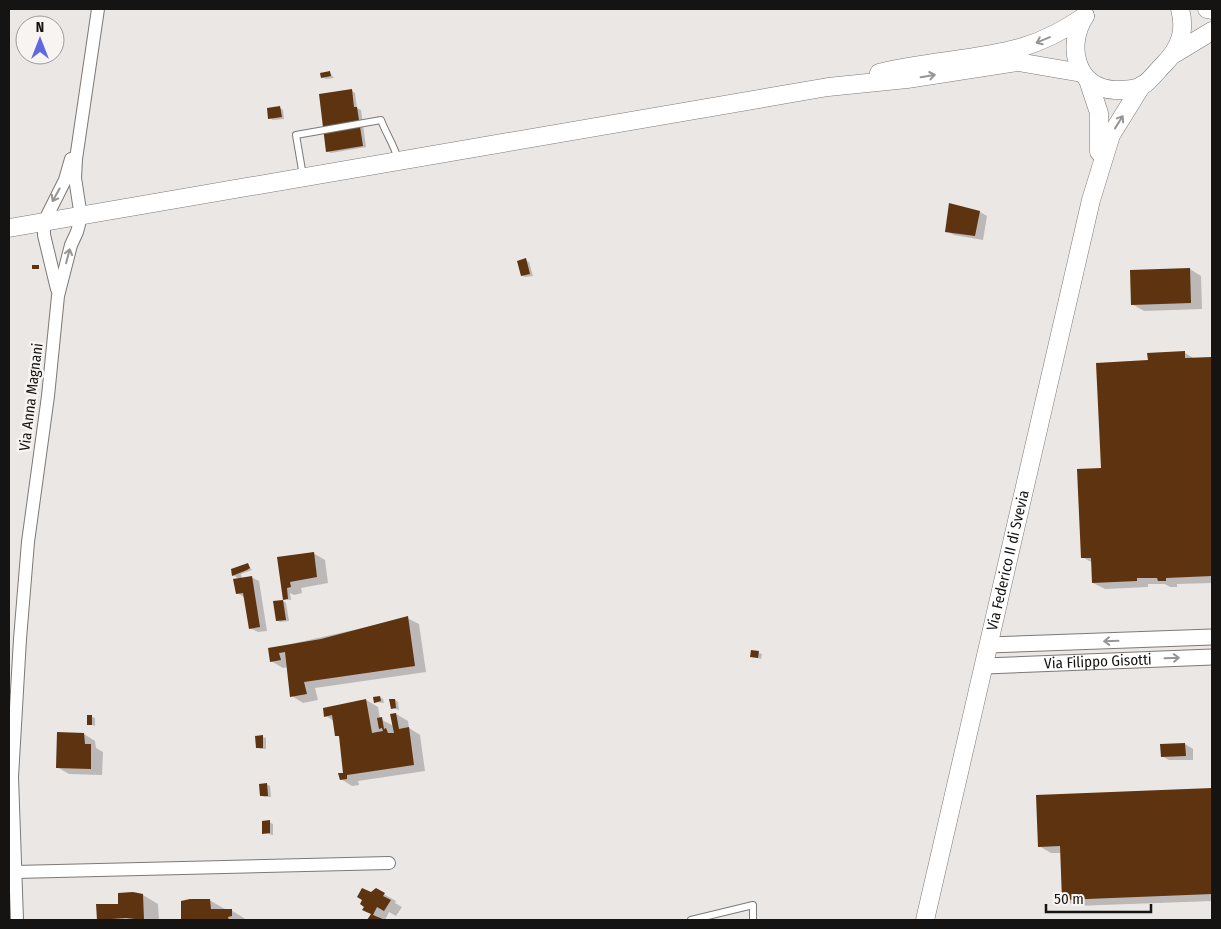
<svg xmlns="http://www.w3.org/2000/svg" width="1221" height="929" viewBox="0 0 1221 929" font-family="'Fira Sans Condensed',sans-serif">
  <style>
    .shadow { fill: #0003 }
    .building { fill: #5d3310 }
    .lines { fill: none; stroke-linecap: round; stroke-linejoin: round }
    .service-casing { stroke: #7c7977; stroke-width: 8 }
    .minor-casing { stroke: #7c7977; stroke-width: 14 }
    .tertiary-casing { stroke: #7c7977; stroke-width: 17 }
    .secondary-casing { stroke: #7c7977; stroke-width: 19 }
    .service { stroke: #fff; stroke-width: 6 }
    .minor { stroke: #fff; stroke-width: 12 }
    .tertiary { stroke: #fff; stroke-width: 15 }
    .secondary { stroke: #fff; stroke-width: 18 }
    .oneway { stroke: #969595 }
    .labels { text-anchor: middle; dominant-baseline: central; stroke-width: 5; stroke-linejoin: round; paint-order: stroke }
    .street-label { font-size: 15px; fill: #151413; stroke: #f8f4f2 }
  </style>
  <rect width="100%" height="100%" fill="#eae7e5"/>
  <g class="shadow">
    <polygon points="330,73 334,78 326,79 322,77"/>
    <polygon points="352,91 355,93 357,108 361,110 366,147 331,153 327,151"/>
    <polygon points="280,108 283,110 284,119 273,120 270,118"/>
    <polygon points="980,212 987,216 983,240 954,235 946,231"/>
    <polygon points="525,260 529,262 533,276 525,277 522,276"/>
    <polygon points="1190,269 1201,276 1202,309 1144,311 1132,304"/>
    <polygon points="1185,353 1195,359 1212,358 1212,583 1177,584 1177,587 1170,587 1165,584 1148,584 1148,587 1105,589 1093,583 1093,563 1082,557 1102,469 1149,361"/>
    <polygon points="313,553 325,560 328,583 301,588 302,593 294,595 290,593 291,600 284,599 282,588"/>
    <polygon points="248,565 252,570 241,574 242,579 251,577 259,581 267,631 258,632 250,628 244,597 237,593 239,579 233,575"/>
    <polygon points="283,601 286,603 289,621 280,622 277,620"/>
    <polygon points="407,618 419,624 426,672 315,688 318,700 303,703 292,696 288,667 283,668 271,661 269,649"/>
    <polygon points="752,651 762,654 761,659 751,656"/>
    <polygon points="380,697 383,699 384,703 375,702"/>
    <polygon points="366,700 378,707 380,719 394,726 396,714 408,721 409,728 420,735 425,771 358,781 359,785 352,786 341,779 344,774 340,737 336,735 334,721 326,716 324,709"/>
    <polygon points="395,700 398,702 399,710 392,708"/>
    <polygon points="89,716 95,718 95,726 89,724"/>
    <polygon points="84,734 95,741 96,748 103,752 102,775 69,774 57,767"/>
    <polygon points="262,737 266,738 266,749 260,749 257,747"/>
    <polygon points="1185,744 1193,749 1193,760 1169,760 1162,756 1161,745"/>
    <polygon points="266,784 270,786 271,797 264,797 261,795"/>
    <polygon points="1212,789 1212,901 1075,906 1063,899 1062,853 1051,853 1039,846 1037,796"/>
    <polygon points="269,822 273,824 273,835 264,833"/>
    <polygon points="376,890 396,901 395,903 402,907 396,916 389,912 385,920 369,920 372,915 371,894"/>
    <polygon points="143,895 158,904 159,920 98,920 98,906 119,905"/>
    <polygon points="209,900 225,909 231,910 247,920 183,920 182,902"/>
  </g>
  <g class="building">
    <polygon points="330,71 331,76 321,78 320,73"/>
    <polygon points="352,89 354,107 357,107 363,146 326,152 319,94"/>
    <polygon points="280,106 282,117 268,119 267,108"/>
    <polygon points="949,203 980,211 975,236 945,232"/>
    <polygon points="526,258 530,274 521,276 517,261"/>
    <rect x="32" y="265" width="7" height="4"/>
    <polygon points="1190,268 1191,303 1131,305 1130,270"/>
    <polygon points="1185,351 1185,358 1212,357 1212,576 1166,578 1166,581 1158,581 1157,578 1137,578 1137,581 1092,583 1091,558 1081,558 1077,469 1101,468 1096,363 1148,360 1147,353"/>
    <polygon points="314,552 317,577 290,582 291,587 287,588 288,599 283,600 277,557"/>
    <polygon points="248,563 250,568 247,570 232,576 231,569"/>
    <polygon points="252,576 260,627 249,629 243,593 236,594 233,579"/>
    <polygon points="283,600 286,620 276,621 273,601"/>
    <polygon points="408,616 415,666 304,682 307,694 290,697 285,652 279,653 281,660 270,662 268,648 321,639"/>
    <polygon points="751,650 759,651 758,658 750,657"/>
    <polygon points="380,696 381,701 374,703 373,697"/>
    <polygon points="366,699 372,733 383,731 382,728 379,729 377,718 382,717 384,729 386,728 388,733 394,733 390,714 396,713 399,729 409,727 414,765 347,775 347,779 340,780 338,773 343,773 339,736 335,736 332,715 324,717 323,708"/>
    <polygon points="389,699 395,699 396,708 391,709"/>
    <rect x="87" y="715" width="5" height="10"/>
    <polygon points="57,732 84,733 85,744 91,744 91,769 56,768"/>
    <polygon points="263,735 263,748 256,748 255,736"/>
    <polygon points="1185,743 1186,756 1161,757 1160,744"/>
    <polygon points="267,783 268,796 260,796 259,784"/>
    <polygon points="1212,788 1212,894 1062,900 1060,846 1038,847 1036,795"/>
    <polygon points="270,820 270,833 262,834 262,821"/>
    <polygon points="362,888 371,892 376,888 385,893 383,896 391,900 384,911 377,907 373,915 385,920 367,920 371,914 362,910 364,907 360,904 362,900 357,897"/>
    <polygon points="133,892 143,894 144,920 126,918 97,920 96,904 118,904 118,893"/>
    <polygon points="190,899 210,899 211,909 232,909 232,916 228,917 229,920 181,920 181,901"/>
  </g>
  <g class="lines">
    <defs>
      <g id="service">
        <path d="M303 176 296 135 381 120C386 134 395 146 398 160"/>
        <polyline points="691,920 753,905 753,920"/>
      </g>
      <g id="minor">
        <polyline points="57,289 44,235 44,222 65,180 71,159"/>
        <polyline points="15,872 389,863"/>
        <polyline points="17,920 12,777 20,639 28,542 48,396 58,296 71,245 77,232 81,217 75,178 76,159 98,9"/>
      </g>
      <g id="tertiary">
        <polyline points="988,645 1212,637"/>
        <path id="s1" d="M984 666 1212 657"/>
      </g>
      <g id="secondary">
        <polyline points="1207,9 1212,10"/>
        <path d="M1085 16C1066 45 1075 88 1115 90 1124 90 1134 90 1142 86 1150 81 1157 71 1164 64 1180 48 1186 31 1180 9"/>
        <polyline points="1174,54 1212,31"/>
        <path d="M879 73C926 61 978 60 1023 47 1046 40 1066 29 1085 16"/>
        <polyline points="1088,80 1099,113 1099,152"/>
        <polyline points="9,228 828,87 907,79 1018,62 1082,73"/>
        <path id="s2" d="M925 920 1091 200 1111 135 1142 85"/>
      </g>
    </defs>
    <use href="#service" class="service-casing"/>
    <use href="#minor" class="minor-casing"/>
    <use href="#tertiary" class="tertiary-casing"/>
    <use href="#secondary" class="secondary-casing"/>
    <use href="#service" class="service"/>
    <use href="#minor" class="minor"/>
    <use href="#tertiary" class="tertiary"/>
    <use href="#secondary" class="secondary"/>
  </g>
  <defs><path id="oneway-shaft" d="M-6 0H5M1.5-3L5.5 0L1.5 3" fill="none" stroke-width="1.6" stroke-linecap="round" stroke-linejoin="round" transform="scale(1.25)"/></defs>
  <g class="oneway">
    <use href="#oneway-shaft" transform="translate(1043 40) rotate(157)"/>
    <use href="#oneway-shaft" transform="translate(928 76) rotate(-9)"/>
    <use href="#oneway-shaft" transform="translate(1119 122) rotate(-58)"/>
    <use href="#oneway-shaft" transform="translate(56 195) rotate(119)"/>
    <use href="#oneway-shaft" transform="translate(68 256) rotate(-75)"/>
    <use href="#oneway-shaft" transform="translate(1111 641) rotate(178)"/>
    <use href="#oneway-shaft" transform="translate(1172 658) rotate(-2)"/>
  </g>
  <g class="labels">
    <g class="street-label">
      <text transform="translate(31 397) rotate(-83)">Via Anna Magnani</text>
      <text stroke="none"><textPath href="#s2" startOffset="369">Via Federico II di Svevia</textPath></text>
      <text stroke="none"><textPath href="#s1" startOffset="114">Via Filippo Gisotti</textPath></text>
    </g>
  </g>
  <rect width="1221" height="929" fill="none" stroke="#151413" stroke-width="20"/>
  <g transform="translate(40 40)"><circle r="24" fill="#f8f4f2" stroke="#9d9a99"/>
  <path d="M0-4L9 19L0 12L-9 19Z" fill="#6069e1"/>
  <text y="-8" font-size="14" font-weight="bold" text-anchor="middle" fill="#151413">N</text>
  </g>
  <path d="M1046 904v8h105v-8" fill="none" stroke="#151413" stroke-width="2.5"/>
  <text x="1054" y="904" font-size="15" fill="#151413" stroke="#f8f4f2" stroke-width="4" paint-order="stroke">50 m</text>
</svg>
